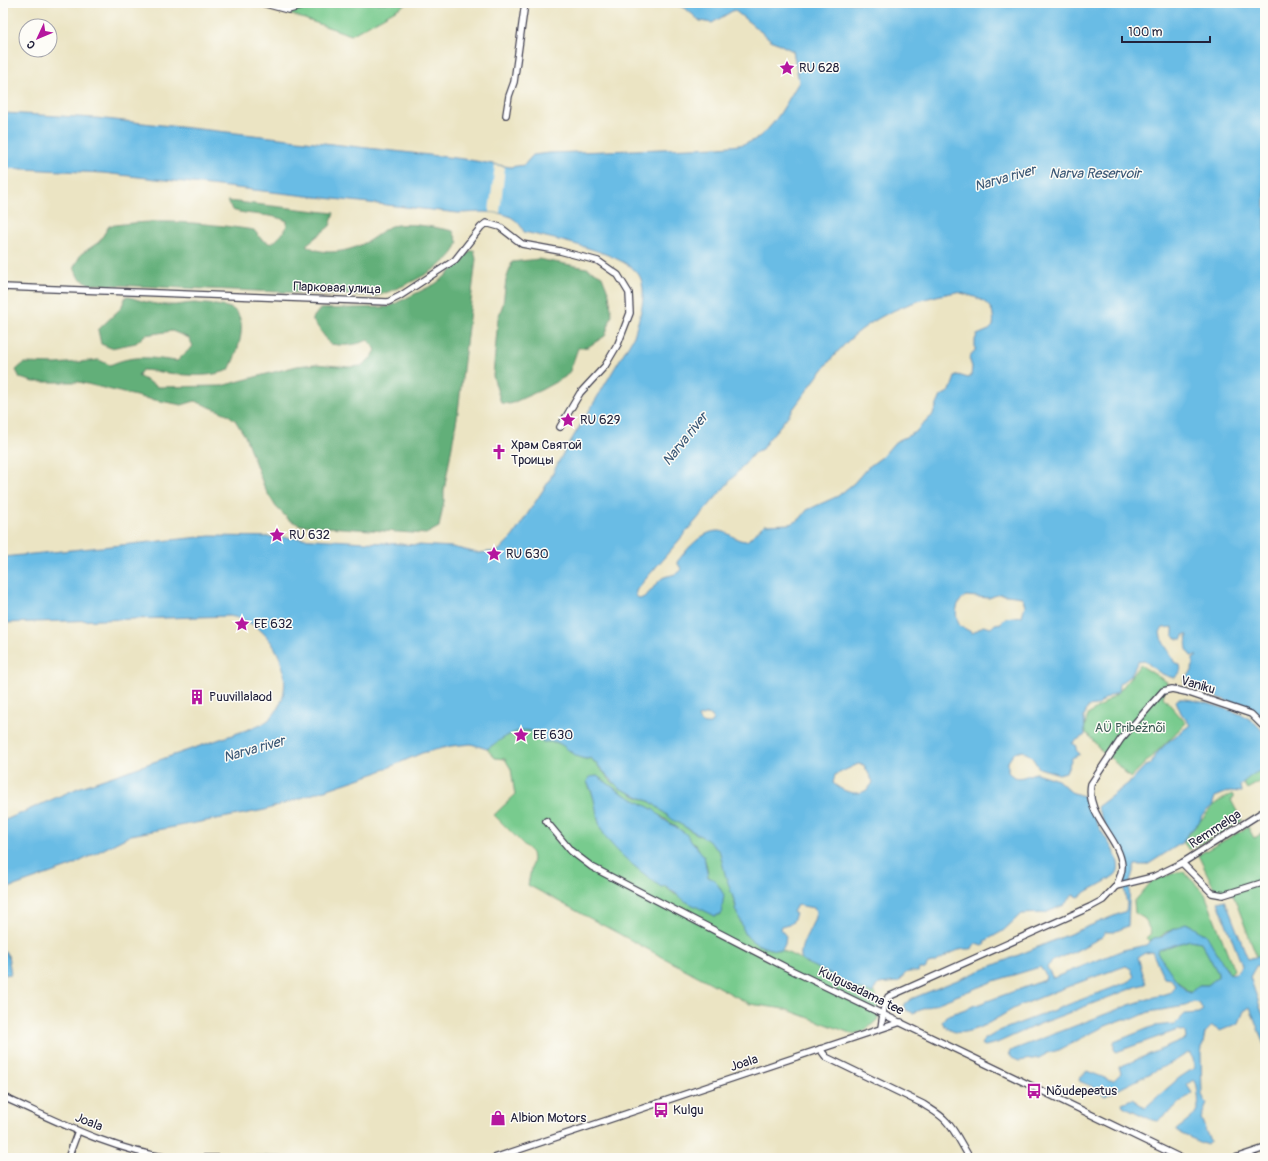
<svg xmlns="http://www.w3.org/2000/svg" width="1268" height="1161" viewBox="0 0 1268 1161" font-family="Pangolin,sans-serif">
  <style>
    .green { fill: #78cb8e; stroke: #4d7664; fill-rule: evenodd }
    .forest { fill: #62af79; stroke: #42685a }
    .water { fill: #69bce5; stroke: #466f90; fill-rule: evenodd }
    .pier { fill: #ebe4c3 }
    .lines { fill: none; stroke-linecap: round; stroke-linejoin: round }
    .minor-casing { stroke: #403f4f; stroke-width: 8 }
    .minor { stroke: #fff; stroke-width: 5.5 }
    .labels { text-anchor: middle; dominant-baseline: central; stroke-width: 3; stroke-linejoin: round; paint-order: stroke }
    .poi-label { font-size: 13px; fill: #22223b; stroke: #fdfcf7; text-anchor: start }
    .street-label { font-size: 13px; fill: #22223b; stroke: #fdfcf7 }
    .park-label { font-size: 13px; fill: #405d58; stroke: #fdfcf7 }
    .water-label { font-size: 14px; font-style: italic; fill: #3b5876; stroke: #fdfcf7 }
  </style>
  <rect width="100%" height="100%" fill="#fdfcf7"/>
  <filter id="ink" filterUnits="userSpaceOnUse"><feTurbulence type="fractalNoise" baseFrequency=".025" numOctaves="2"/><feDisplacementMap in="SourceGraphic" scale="8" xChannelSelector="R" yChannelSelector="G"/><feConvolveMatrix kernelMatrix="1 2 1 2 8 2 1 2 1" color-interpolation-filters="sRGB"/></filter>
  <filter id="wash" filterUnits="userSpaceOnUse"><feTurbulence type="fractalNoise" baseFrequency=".012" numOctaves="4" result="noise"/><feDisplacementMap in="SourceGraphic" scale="16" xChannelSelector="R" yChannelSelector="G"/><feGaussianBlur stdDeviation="0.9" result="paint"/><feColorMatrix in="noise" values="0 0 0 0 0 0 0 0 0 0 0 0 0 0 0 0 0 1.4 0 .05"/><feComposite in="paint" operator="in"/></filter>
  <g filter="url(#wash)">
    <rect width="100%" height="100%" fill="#ebe4c3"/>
    <g class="green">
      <polygon points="258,3 408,3 351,35"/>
      <polygon points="1140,665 1167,682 1163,697 1186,723 1130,778 1112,759 1105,755 1084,730 1088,715 1118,693"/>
      <path d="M523 730 534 732 543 742C551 741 558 742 565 746 573 752 581 762 591 758L612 782 635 796 651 802 688 829 706 839 718 850 720 853 737 911 745 933 750 939 761 946 782 950 832 975 856 989 875 992 878 1003V1019L866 1030 853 1034 785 1009 750 1004 528 885 533 859 532 853 494 815 515 795 511 769 505 759 495 758 487 749 509 733ZM597 776C604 781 612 787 620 792 648 809 709 837 708 877L711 879 721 906V914L715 916 673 893 608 839 600 827 595 800 587 782Z"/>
      <polygon points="1265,770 1265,779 1247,789 1243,782 1255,772"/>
      <polygon points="1232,794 1234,798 1231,800 1242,821 1189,850 1184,843 1186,837 1216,803"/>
      <polygon points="1248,827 1254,838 1265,832 1265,954 1257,958 1234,897 1227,891 1216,892 1198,855"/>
      <path d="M1177 872H1184L1205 894 1234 970 1230 974 1207 939 1206 934C1197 932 1193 925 1185 923L1181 927 1166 932 1159 938H1154L1149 941 1146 938 1151 933 1145 919 1135 913 1134 902 1152 881Z"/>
      <path d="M1190 940 1201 942 1218 973V977L1208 985H1199L1191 993C1186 991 1166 969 1164 964 1161 960 1160 957 1157 953L1158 950Z"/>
      <polygon points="215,1154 282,1157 282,1158 227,1158 215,1156"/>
    </g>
    <g class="forest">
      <path d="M228 201 334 213 330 226 306 245C326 258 354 251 373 238 378 235 385 228 391 226 410 222 434 227 453 231L458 243C456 246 455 251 452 254 439 271 397 290 376 296L89 284 78 277 74 267 81 254 99 242 109 226C157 218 206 223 254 230L261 239 271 244C278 239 288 230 287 221 270 213 250 216 232 210Z"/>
      <path d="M474 250 476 259 458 412 444 491V501L439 527 426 534 300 525 289 520 276 507 265 489 245 436 235 420 227 414 195 401 182 405 144 398 79 382H34L20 378 16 370 24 363 56 364 99 360 110 365C134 354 151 358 177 361L193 346 189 338 172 331 145 335 136 343 111 348 101 344 98 330 121 308 126 296C139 300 153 305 168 305 177 306 186 303 195 303 204 304 228 305 234 310 250 322 236 356 229 370 201 381 170 372 142 370L138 376 158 387 221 386 297 366 315 364 349 367 361 366 372 357 376 350 368 340C354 346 345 346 330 344L312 319 320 309 388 307 435 284 448 274 470 251Z"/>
      <polygon points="538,259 587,268 602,276 609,294 612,315 605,336 588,347 578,348 570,371 565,377 541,390 510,404 501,403 493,376 498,318 503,304 506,280 512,262"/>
    </g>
    <g class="water">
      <path d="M670 3H1265V721L1257 712 1195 689 1183 681 1192 671 1193 659 1197 656H1191C1186 651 1185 642 1188 635H1184L1183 639H1177L1173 635V627L1163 628 1160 632C1161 644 1171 651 1174 662L1180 665C1182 671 1179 675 1174 678 1158 674 1155 669 1144 660L1138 661 1131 675 1119 684 1118 692 1106 698 1096 706 1088 707 1084 717 1085 735 1072 743 1077 746 1076 750 1080 754 1072 758 1066 772 1059 774 1039 768 1031 756 1023 751 1014 753 1008 762V772C1018 783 1025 775 1036 773L1058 780 1071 792 1083 796C1089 804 1093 813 1097 823 1101 834 1128 864 1115 875 1104 884 1090 888 1079 897L1073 895 1064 905 1045 913 1021 914 1003 931 985 941 986 944 983 946 975 944 971 949C951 947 942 963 928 964L925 969H919L918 972C902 971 907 974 898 982L879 984 873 993 854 988 832 975 802 961C796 945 815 927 816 911L814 908 797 905 793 912 796 914 792 923 781 926 780 929 786 936 785 944 782 950C771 951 752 944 746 935 741 927 740 916 735 909L736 906 725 874 720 853 718 850 706 839 673 820 651 802 619 788 591 758C579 763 567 746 556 742 552 741 548 742 543 742 529 717 503 738 487 749L471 744 451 746 422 753 376 773 265 810 131 835 71 866 3 890V821L78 788 261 725C294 706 289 662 267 637 257 625 244 619 230 616L3 623V557L210 536 279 537 452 547 478 553 498 551 513 536 549 481 560 459 634 336C639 318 647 297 641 279 633 254 549 238 524 232 513 206 482 213 458 213L103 173 3 168V113L96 118 227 132 464 159 510 167 524 165 533 155 549 153 719 147C728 146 739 146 747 143 772 135 786 102 799 82L793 51 771 40 734 10 712 23 700 21 685 8ZM957 292C976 297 997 301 993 326L989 330 977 335 975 340V351L969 358 972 367 971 376 968 378 958 375 955 377 950 391 941 396 932 416 922 424 916 432 895 442 882 457 867 468 854 483 838 496 807 510 800 519 790 524 764 525 747 541C736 541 733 535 724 532 706 526 687 549 677 562L681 569C676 577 667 574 661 579 653 586 650 595 640 599L636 596V591L638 588 755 452 762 449 768 440C797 408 818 370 849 340 878 313 918 298 957 292ZM999 594 1022 597 1025 605 1022 616 1005 618 1001 623 995 624 991 628 983 626 973 633 960 626C954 616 955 602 966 596L989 598ZM708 714 712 716 713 720 710 724C704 724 700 724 698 717ZM858 764 864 765 873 782C865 799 845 794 833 783L835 775Z"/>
      <path d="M1178 699C1189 697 1233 710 1244 716 1252 720 1259 726 1265 734V770C1255 771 1247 779 1240 785L1241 792 1230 791 1215 797 1212 806 1202 815 1200 821 1186 836 1183 842 1147 865H1135L1130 882 1128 926 1114 932H1105L1102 937 1072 953 1054 960 1047 967 1053 978 1123 950 1146 945 1154 938 1162 937C1168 930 1178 930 1185 923 1193 925 1197 932 1206 934L1226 969 1230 974 1236 973 1242 967 1241 963 1218 902 1225 900 1248 959 1265 954V967L1263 964 1256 966 1250 977 1265 1021V1048L1250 1007 1244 1011 1239 1023 1220 1031 1212 1026 1205 1033 1201 1054 1202 1095 1207 1104 1201 1118 1210 1142 1207 1145 1177 1132 1176 1130C1190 1119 1201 1114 1198 1095 1197 1089 1198 1085 1194 1080L1187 1085 1192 1093 1158 1121 1152 1120 1123 1106 1122 1103 1132 1099 1144 1107 1147 1106 1179 1078 1194 1068 1193 1059 1189 1052 1175 1061 1105 1096 1091 1086 1079 1081 1080 1077 1087 1071 1110 1080H1114L1121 1073 1119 1067 1186 1039 1185 1032 1178 1030 1116 1052 1114 1049V1042L1154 1026 1175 1024 1185 1014 1198 1013 1203 1010 1199 1003 1193 1002 1186 1006 1149 1012 1133 1019H1124L1103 1027 1059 1050 1048 1053 1039 1058 1019 1061 1012 1058 1009 1054 1010 1051 1129 1005 1171 992 1175 985 1171 979 1164 978 1152 952 1145 953 1138 957 1146 984 1138 986 1037 1025 997 1043 985 1046 981 1044 984 1040 999 1031 1130 981 1134 977 1131 969 1126 966C1089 978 1053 992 1017 1007 1001 1015 983 1029 965 1032 955 1034 947 1030 942 1022L946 1016 1045 980 1046 975 1040 967 994 981 913 1013 906 1010 903 1005 911 999 1126 911 1127 904 1124 888 1127 867 1124 853 1105 826 1097 807 1130 782 1144 767 1151 764 1155 755 1169 741 1190 725 1181 713 1176 701ZM1190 940 1201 942 1218 973V977L1208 985H1199L1190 993C1178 987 1166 963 1157 953L1158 950Z"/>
      <path d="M597 776 620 792 654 810 663 819 685 833 704 856 708 877 715 880 724 895 721 914 715 916 685 901 666 886 661 887C643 873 608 848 600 826 595 811 596 797 587 782L589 777Z"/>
      <polygon points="3,951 8,955 11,974 3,975"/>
    </g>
    <polygon class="pier" points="495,165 505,167 500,213 489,212"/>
  </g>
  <g filter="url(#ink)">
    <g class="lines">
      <defs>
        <g id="minor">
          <polyline points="262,3 288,10 313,3"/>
          <polyline points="506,115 509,96 514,82 525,3"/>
          <polyline points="3,287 388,302 400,296 455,260 481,227 486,223 500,227 522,244 560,251 598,261 618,275 629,293 630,313 618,344 605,366 580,393 560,427"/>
          <polyline points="546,821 571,851 592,867 785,967 1181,1158"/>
          <polyline points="1182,863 1212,893 1223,895 1265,882"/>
          <path d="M1116 886C1119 880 1122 874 1122 866 1120 837 1085 816 1091 784L1121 739 1163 691 1172 689 1186 692 1251 714 1265 728"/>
          <polyline points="881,1028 884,1007 888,997 1090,907 1103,900 1116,886 1153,877 1182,863 1261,813"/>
          <path d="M820 1049 826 1057 923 1104C930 1109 940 1114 946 1121 956 1131 962 1146 970 1158"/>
          <path d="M3 1097C57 1121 111 1150 170 1158"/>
          <polyline points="68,1158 78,1131"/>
          <polyline points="177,1158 217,1158"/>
          <polyline points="494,1158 901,1022"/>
          <polyline points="1235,1158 1265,1148"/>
        </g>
      </defs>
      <use href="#minor" class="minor-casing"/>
      <use href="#minor" class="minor"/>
    </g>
  </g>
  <defs>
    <symbol id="sight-bare" viewBox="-9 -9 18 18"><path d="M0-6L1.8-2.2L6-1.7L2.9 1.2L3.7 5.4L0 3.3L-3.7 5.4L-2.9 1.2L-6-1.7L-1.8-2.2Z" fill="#b5179e" stroke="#fdfcf7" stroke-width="2.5" paint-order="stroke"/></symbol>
    <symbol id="church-bare" viewBox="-9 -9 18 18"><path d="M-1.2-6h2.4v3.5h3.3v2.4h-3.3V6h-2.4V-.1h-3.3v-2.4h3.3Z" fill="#b5179e" stroke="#fdfcf7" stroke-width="2.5" paint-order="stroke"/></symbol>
    <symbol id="building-bare" viewBox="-9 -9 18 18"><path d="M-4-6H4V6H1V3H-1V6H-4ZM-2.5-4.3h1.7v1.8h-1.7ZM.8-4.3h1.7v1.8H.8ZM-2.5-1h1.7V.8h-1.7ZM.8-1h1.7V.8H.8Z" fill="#b5179e" stroke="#fdfcf7" stroke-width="2.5" paint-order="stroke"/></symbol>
    <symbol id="bus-bare" viewBox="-9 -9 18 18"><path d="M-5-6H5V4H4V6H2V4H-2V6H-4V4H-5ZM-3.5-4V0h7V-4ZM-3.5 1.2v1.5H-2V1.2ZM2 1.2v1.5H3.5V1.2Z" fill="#b5179e" stroke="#fdfcf7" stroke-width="2.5" paint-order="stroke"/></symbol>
    <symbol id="shop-bare" viewBox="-9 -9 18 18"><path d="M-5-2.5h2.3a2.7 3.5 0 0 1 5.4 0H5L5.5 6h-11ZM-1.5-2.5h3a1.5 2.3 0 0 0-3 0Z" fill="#b5179e" stroke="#fdfcf7" stroke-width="2.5" paint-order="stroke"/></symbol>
  </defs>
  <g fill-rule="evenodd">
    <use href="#sight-bare" x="776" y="57" width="22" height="22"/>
    <use href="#sight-bare" x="557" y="409" width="22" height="22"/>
    <use href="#church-bare" x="488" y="441" width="22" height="22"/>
    <use href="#sight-bare" x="266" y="524" width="22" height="22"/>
    <use href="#sight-bare" x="483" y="543" width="22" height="22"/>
    <use href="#sight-bare" x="231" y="613" width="22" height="22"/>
    <use href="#building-bare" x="186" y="686" width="22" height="22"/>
    <use href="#sight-bare" x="510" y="724" width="22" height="22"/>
    <use href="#bus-bare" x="1023" y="1080" width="22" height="22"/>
    <use href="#bus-bare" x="650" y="1099" width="22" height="22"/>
    <use href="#shop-bare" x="487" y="1107" width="22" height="22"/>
  </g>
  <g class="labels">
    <g class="poi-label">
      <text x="799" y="68">RU 628</text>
      <text x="580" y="420">RU 629</text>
      <text x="511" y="445">Храм Святой<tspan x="511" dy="15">Троицы</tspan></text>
      <text x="289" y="535">RU 632</text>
      <text x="506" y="554">RU 630</text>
      <text x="254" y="624">EE 632</text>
      <text x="209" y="697">Puuvillalaod</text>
      <text x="533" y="735">EE 630</text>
      <text x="1046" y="1091">Nõudepeatus</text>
      <text x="673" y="1110">Kulgu</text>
      <text x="510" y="1118">Albion Motors</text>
    </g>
    <g class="street-label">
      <text transform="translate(337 288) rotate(2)">Парковая улица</text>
      <text transform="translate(1198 685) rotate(16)">Vaniku</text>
      <text transform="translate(1215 829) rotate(-33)">Remmelga</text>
      <text transform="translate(861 991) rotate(26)">Kulgusadama tee</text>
      <text transform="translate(744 1063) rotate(-18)">Joala</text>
      <text transform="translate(89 1122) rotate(22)">Joala</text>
    </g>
    <g class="park-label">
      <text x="1130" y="728">AÜ Pribežnõi</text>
    </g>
    <g class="water-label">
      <text x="1095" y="173">Narva Reservoir</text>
      <text transform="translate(1005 178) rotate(-16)">Narva river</text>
      <text transform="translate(685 439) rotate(-51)">Narva river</text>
      <text transform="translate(254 749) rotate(-16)">Narva river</text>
    </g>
  </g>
  <rect width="1268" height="1161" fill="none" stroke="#fdfcf7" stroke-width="16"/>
  <g transform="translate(38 38) rotate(226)"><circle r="19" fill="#fdfcf7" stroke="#a5a5ac"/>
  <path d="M0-3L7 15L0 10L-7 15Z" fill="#b5179e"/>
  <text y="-6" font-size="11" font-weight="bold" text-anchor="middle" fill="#22223b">С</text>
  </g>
  <path d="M1122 36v6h88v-6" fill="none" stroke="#22223b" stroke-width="2"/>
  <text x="1128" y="36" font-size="12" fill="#22223b" stroke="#fdfcf7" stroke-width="3" paint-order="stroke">100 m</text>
</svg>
